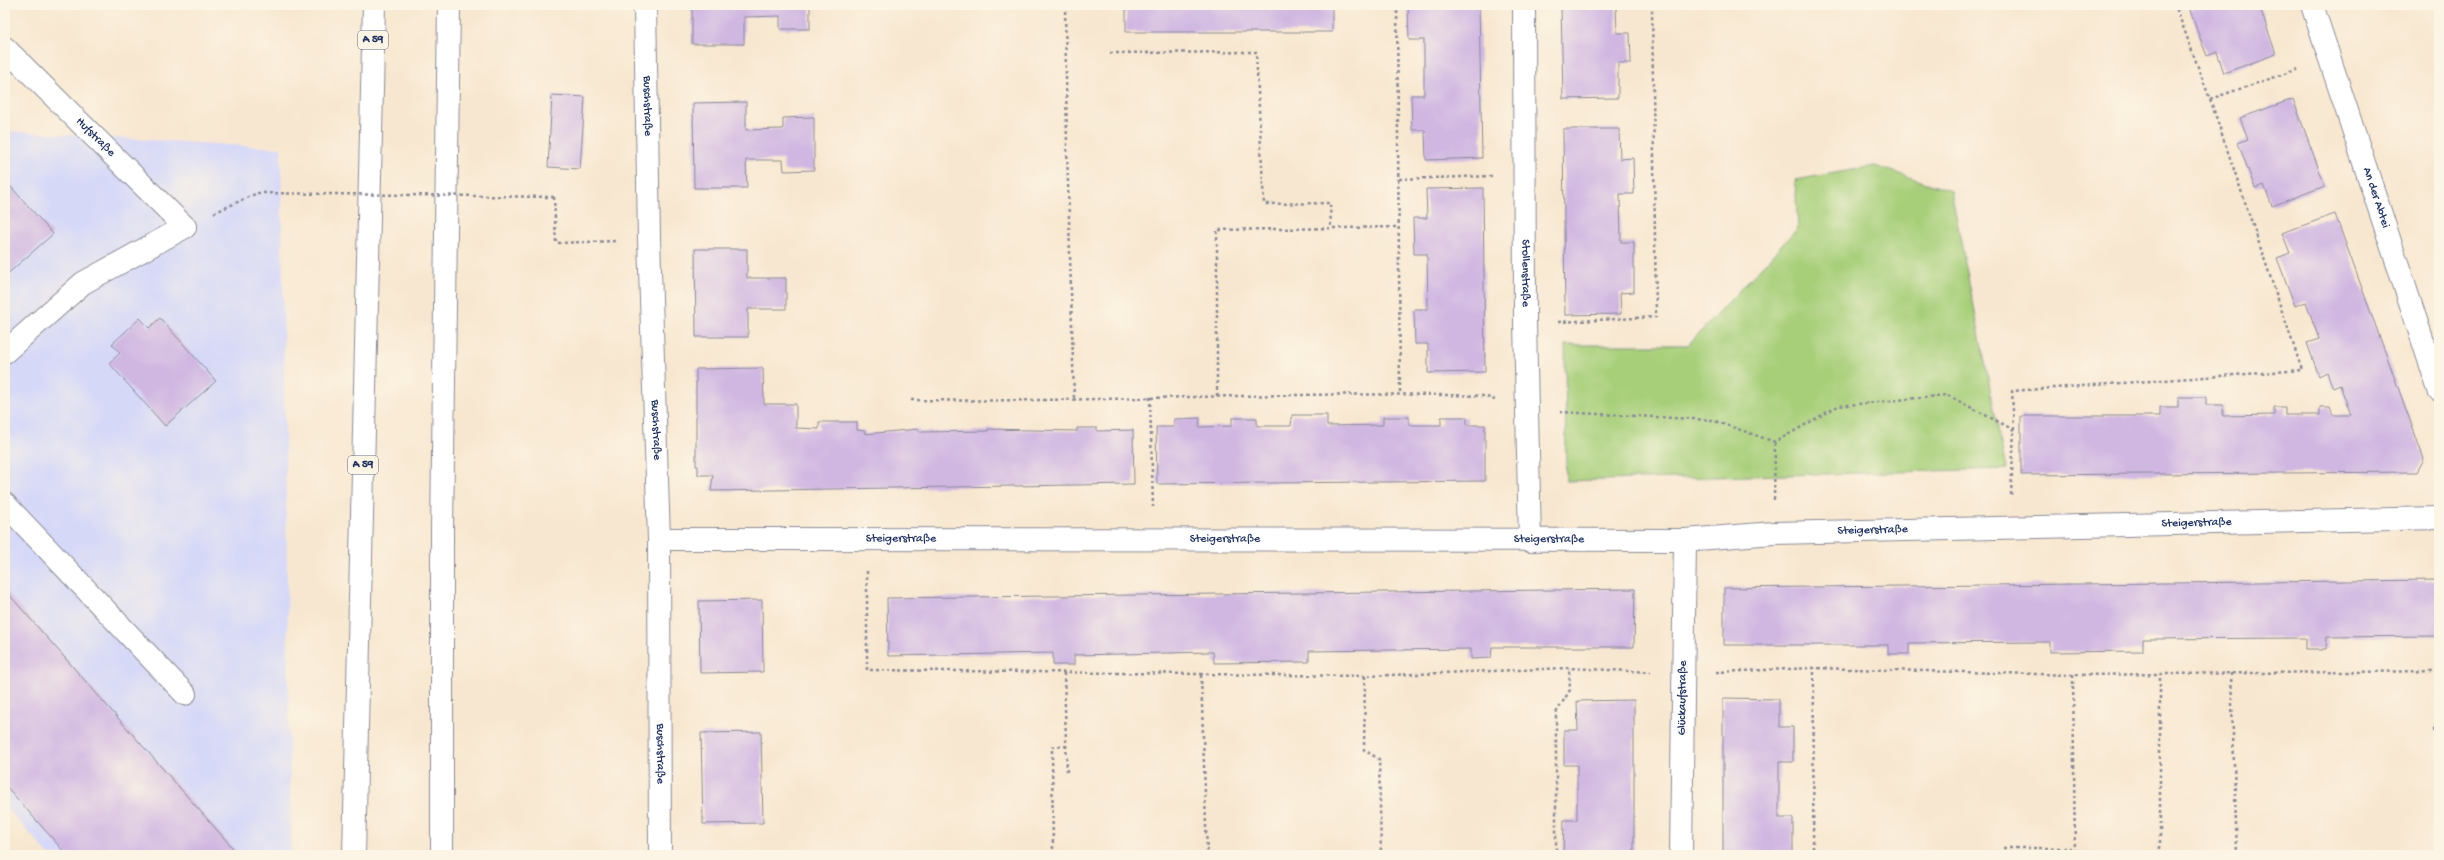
<svg xmlns="http://www.w3.org/2000/svg" width="2444" height="860" viewBox="0 0 2444 860" font-family="'Gochi Hand',sans-serif">
  <style>
    .built { fill: #d6d8f8 }
    .green { fill: #a7cf79; stroke: #617f6c }
    .building { fill: #d0b7e2 }
    .lines { fill: none; stroke-linecap: round; stroke-linejoin: round }
    .lane-casing { stroke: #8a8b97; stroke-width: 24 }
    .street-casing { stroke: #8a8b97; stroke-width: 24 }
    .secondary-casing { stroke: #8a8b97; stroke-width: 24 }
    .highway-casing { stroke: #8a8b97; stroke-width: 24 }
    .path { stroke: #8a8b97; stroke-width: 2.5; stroke-dasharray: 3 3; stroke-linecap: butt }
    .lane { stroke: #fff; stroke-width: 22 }
    .street { stroke: #fff; stroke-width: 22 }
    .secondary { stroke: #fff; stroke-width: 22 }
    .highway { stroke: #fff; stroke-width: 22 }
    .path-bridge { stroke: #8a8b97; stroke-width: 2.5; stroke-dasharray: 3 3; stroke-linecap: butt }
    .labels { text-anchor: middle; dominant-baseline: central; stroke-width: 3; stroke-linejoin: round; paint-order: stroke }
    .shield { fill: #fcf5e5; stroke: #5e6a86; stroke-width: 1 }
    .shield-label { font-size: 11px; font-weight: bold; fill: #1b2f5e }
    .street-label { font-size: 12px; fill: #1b2f5e; stroke: #fcf5e5 }
  </style>
  <rect width="100%" height="100%" fill="#fcf5e5"/>
  <filter id="ink" filterUnits="userSpaceOnUse"><feTurbulence type="fractalNoise" baseFrequency=".025" numOctaves="2"/><feDisplacementMap in="SourceGraphic" scale="8" xChannelSelector="R" yChannelSelector="G"/><feConvolveMatrix kernelMatrix="1 2 1 2 8 2 1 2 1" color-interpolation-filters="sRGB"/></filter>
  <filter id="wash" filterUnits="userSpaceOnUse"><feTurbulence type="fractalNoise" baseFrequency=".012" numOctaves="4" result="noise"/><feDisplacementMap in="SourceGraphic" scale="16" xChannelSelector="R" yChannelSelector="G"/><feGaussianBlur stdDeviation="0.9" result="paint"/><feColorMatrix in="noise" values="0 0 0 0 0 0 0 0 0 0 0 0 0 0 0 0 0 1.4 0 .05"/><feComposite in="paint" operator="in"/></filter>
  <g filter="url(#wash)">
    <rect width="100%" height="100%" fill="#f8e7d0"/>
    <polygon class="built" points="5,131 281,148 291,855 49,855 5,806"/>
    <polygon class="green" points="1875,166 1951,191 2006,469 1566,481 1565,345 1688,345 1798,228 1795,180"/>
    <g id="blocks">
      <g class="building">
        <polygon points="692,5 810,5 810,29 780,29 780,16 744,17 744,44 692,44"/>
        <rect x="1126" y="5" width="206" height="27"/>
        <polygon points="1408,5 1479,5 1482,158 1426,160 1425,130 1412,130 1411,95 1424,95 1424,40 1409,40"/>
        <polygon points="1561,5 1616,5 1617,33 1630,33 1631,63 1618,63 1618,98 1563,99"/>
        <polygon points="2199,5 2259,5 2276,54 2224,73 2217,52 2207,56 2198,33 2190,10"/>
        <polygon points="552,95 585,97 580,169 548,167"/>
        <polygon points="2293,99 2325,186 2272,206 2264,185 2255,188 2238,143 2248,139 2240,118"/>
        <polygon points="746,102 746,130 783,129 783,118 814,117 814,170 784,171 783,160 746,160 747,188 694,188 693,103"/>
        <polygon points="1563,129 1619,129 1620,159 1633,158 1634,194 1620,194 1621,242 1634,242 1634,292 1620,293 1621,314 1565,315"/>
        <polygon points="5,180 53,234 5,276"/>
        <polygon points="1483,188 1485,372 1428,373 1428,344 1415,344 1414,309 1428,309 1427,254 1414,254 1413,218 1427,218 1426,189"/>
        <polygon points="2335,214 2424,459 2417,472 2021,475 2021,416 2160,416 2160,407 2178,407 2178,397 2206,397 2206,405 2223,405 2223,416 2274,415 2274,407 2285,407 2285,415 2320,415 2320,407 2330,407 2333,415 2351,415 2340,385 2333,388 2327,372 2319,376 2307,343 2319,339 2306,302 2295,306 2277,258 2290,253 2282,233"/>
        <polygon points="695,249 747,249 747,278 786,278 786,309 748,309 748,337 696,337"/>
        <polygon points="140,318 149,328 160,318 216,381 165,426 109,363 120,353 112,344"/>
        <polygon points="763,368 764,404 796,404 796,428 819,429 819,422 857,422 857,430 865,431 865,434 918,429 920,432 988,431 988,429 1077,431 1077,428 1097,428 1097,431 1133,430 1134,484 711,491 713,475 698,475 698,466 696,466 696,369"/>
        <polygon points="1292,415 1327,415 1327,426 1383,425 1383,417 1409,417 1409,425 1441,425 1441,417 1467,417 1467,425 1485,425 1485,481 1157,484 1156,427 1174,427 1174,419 1200,418 1199,427 1232,426 1232,418 1257,418 1257,426 1291,426"/>
        <polygon points="2439,580 2439,636 2327,637 2326,649 2306,649 2306,638 2143,639 2143,651 2050,652 2050,642 1909,643 1909,654 1888,654 1888,645 1724,645 1724,588"/>
        <polygon points="1635,589 1634,647 1492,647 1491,658 1471,659 1471,649 1309,651 1309,662 1214,663 1213,652 1074,655 1074,665 1053,665 1053,653 888,656 887,598"/>
        <polygon points="5,590 239,855 67,855 5,785"/>
        <polygon points="762,600 763,672 700,673 699,601"/>
        <polygon points="1723,698 1779,699 1779,727 1793,727 1793,762 1779,762 1779,818 1793,818 1793,853 1723,855"/>
        <polygon points="1634,700 1634,855 1563,855 1564,820 1577,820 1577,765 1564,765 1564,730 1578,730 1577,701"/>
        <polygon points="761,732 763,823 703,824 701,733"/>
      </g>
    </g>
  </g>
  <g filter="url(#ink)">
    <use href="#blocks" fill-opacity="0" stroke="#8a8b97" stroke-width="1"/>
    <g class="lines">
      <defs>
        <g id="lane">
          <polyline points="5,352 83,283 185,227"/>
          <polyline points="5,504 185,694"/>
        </g>
        <g id="street">
          <path id="s1" d="M1524 5 1525 323 1530 541"/>
          <path id="s2" d="M2312 5 2439 390"/>
          <path id="s3" d="M5 48 185 227"/>
          <path id="s4" d="M659 539 1685 540 1774 533 2439 518"/>
          <path id="s5" d="M1681 855 1685 540"/>
        </g>
        <g id="secondary">
          <path id="s6" d="M645 5 649 239 659 539 660 855"/>
        </g>
        <g id="highway">
          <polyline points="354,855 374,5"/>
          <polyline points="442,855 442,531 449,5"/>
        </g>
      </defs>
      <use href="#lane" class="lane-casing"/>
      <use href="#street" class="street-casing"/>
      <use href="#secondary" class="secondary-casing"/>
      <use href="#highway" class="highway-casing"/>
      <g class="path">
        <polyline points="1065,5 1067,147 1074,399"/>
        <polyline points="1397,5 1400,394"/>
        <polyline points="1110,53 1256,52 1264,204 1330,203 1331,228"/>
        <polyline points="2210,99 2299,69"/>
        <polyline points="1399,179 1492,176"/>
        <polyline points="554,197 556,243 616,241"/>
        <polyline points="214,213 257,193"/>
        <polyline points="1558,322 1656,317 1652,5"/>
        <polyline points="1217,396 1217,230 1399,227"/>
        <polyline points="1150,397 1153,507"/>
        <path d="M911 400C1102 403 1293 390 1484 396L1495 400"/>
        <polyline points="1560,412 1712,420 1775,442 1838,406 1947,395 2014,430"/>
        <polyline points="2011,495 2014,430 2012,391 2302,370 2210,99 2175,5"/>
        <polyline points="1774,500 1775,442"/>
        <polyline points="867,571 867,670 1365,676 1569,668 1651,672"/>
        <polyline points="1716,672 1814,668 2073,675 2439,671"/>
        <polyline points="1064,673 1067,775"/>
        <polyline points="2231,673 2237,855"/>
        <polyline points="1201,675 1207,855"/>
        <polyline points="2073,675 2075,855"/>
        <polyline points="1365,676 1364,750 1379,759 1381,855"/>
        <polyline points="2439,718 2434,730 2439,744"/>
        <polyline points="2003,848 2074,848"/>
        <polyline points="1053,855 1052,747 1066,746"/>
        <polyline points="1559,855 1556,853 1556,713 1570,690 1569,668"/>
        <polyline points="1813,855 1814,668"/>
        <polyline points="2160,855 2160,674"/>
      </g>
      <use href="#lane" class="lane"/>
      <use href="#street" class="street"/>
      <use href="#secondary" class="secondary"/>
      <use href="#highway" class="highway"/>
      <polyline class="path-bridge" points="257,193 554,197"/>
    </g>
  </g>
  <g class="labels">
    <g class="shield">
      <rect x="358" y="31" width="30" height="18" rx="3"/>
      <rect x="348" y="456" width="30" height="18" rx="3"/>
    </g>
    <g class="shield-label">
      <text x="373" y="40">A 59</text>
      <text x="363" y="465">A 59</text>
    </g>
    <g class="street-label">
      <text stroke="none"><textPath href="#s6" startOffset="101">Buschstraße</textPath></text>
      <text stroke="none"><textPath href="#s3" startOffset="127">Hufstraße</textPath></text>
      <text stroke="none"><textPath href="#s2" startOffset="203">An der Abtei</textPath></text>
      <text stroke="none"><textPath href="#s1" startOffset="268">Stollenstraße</textPath></text>
      <text stroke="none"><textPath href="#s6" startOffset="425">Buschstraße</textPath></text>
      <text stroke="none"><textPath href="#s4" startOffset="1538">Steigerstraße</textPath></text>
      <text stroke="none"><textPath href="#s4" startOffset="1214">Steigerstraße</textPath></text>
      <text stroke="none"><textPath href="#s4" startOffset="242">Steigerstraße</textPath></text>
      <text stroke="none"><textPath href="#s4" startOffset="566">Steigerstraße</textPath></text>
      <text stroke="none"><textPath href="#s4" startOffset="890">Steigerstraße</textPath></text>
      <text stroke="none"><textPath href="#s5" startOffset="157">Glückaufstraße</textPath></text>
      <text stroke="none"><textPath href="#s6" startOffset="749">Buschstraße</textPath></text>
    </g>
  </g>
  <rect width="2444" height="860" fill="none" stroke="#fcf5e5" stroke-width="20"/>
</svg>
